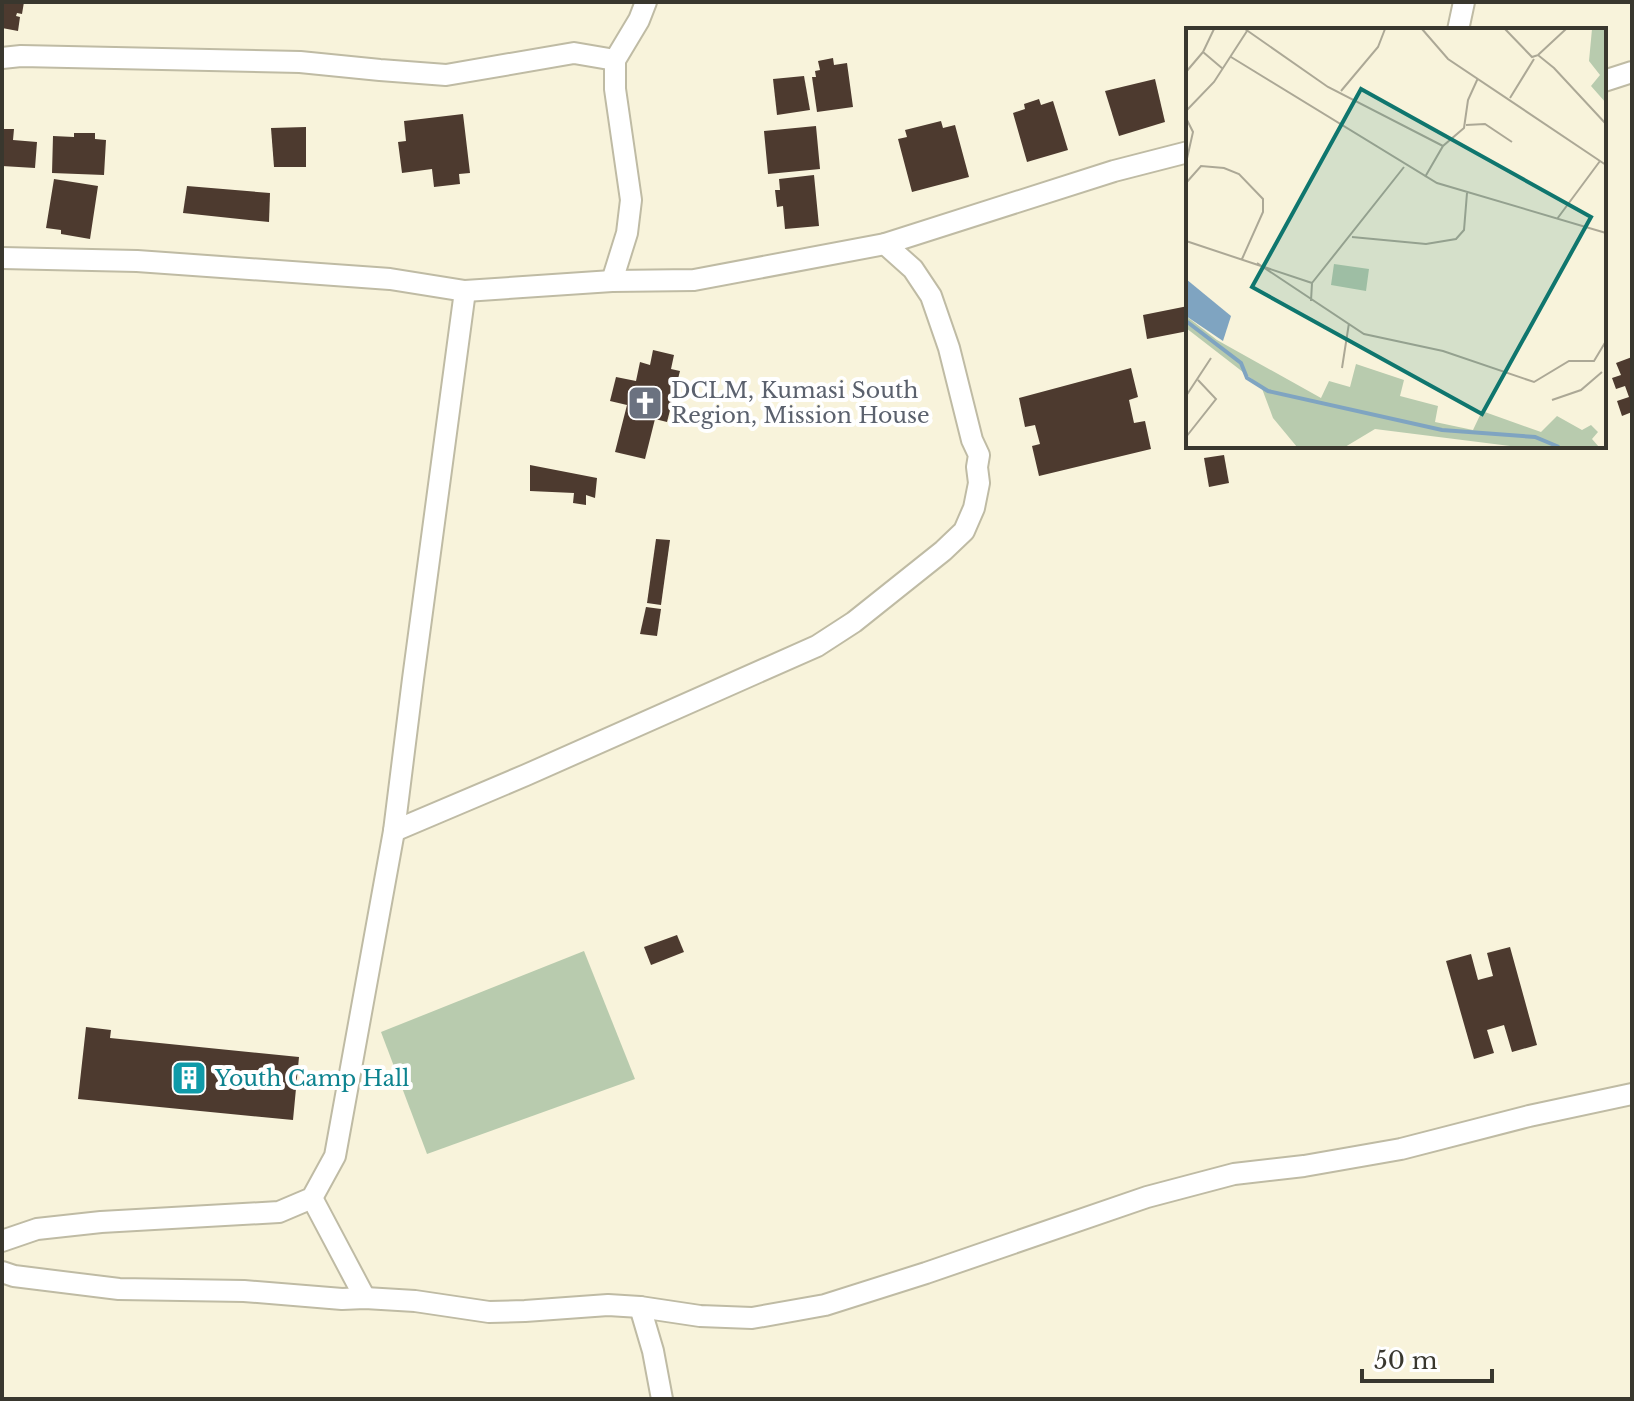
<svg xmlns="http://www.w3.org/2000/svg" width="1634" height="1401" viewBox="0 0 1634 1401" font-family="'Libre Baskerville',serif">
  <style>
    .green { fill: #b8cbae }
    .building { fill: #4d3a2f }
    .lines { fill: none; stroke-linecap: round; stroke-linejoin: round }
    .minor-casing { stroke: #bfbba4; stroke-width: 24 }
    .minor { stroke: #fff; stroke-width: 20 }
    .labels { text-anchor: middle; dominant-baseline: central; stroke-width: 8; stroke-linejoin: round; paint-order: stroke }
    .worship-label { font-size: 22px; fill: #5b616d; stroke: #fff; text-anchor: start }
    .culture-label { font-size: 22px; fill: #0d838f; stroke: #fff; text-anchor: start }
    .inset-river { fill: none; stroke: #7fa4c1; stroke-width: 4 }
    .inset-road { fill: none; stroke: #aca896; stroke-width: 2 }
    .view { fill: #0f766e; fill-opacity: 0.15; stroke: #0f766e; stroke-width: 4 }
    .inset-edge { fill: none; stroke: #39372e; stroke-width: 4 }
  </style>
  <rect width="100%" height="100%" fill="#f8f3db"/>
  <polygon class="green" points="584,951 635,1079 427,1154 381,1032"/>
  <g class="building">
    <polygon points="2,2 24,2 22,14 17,13 16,16 20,17 18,31 2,28"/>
    <polygon points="833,58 834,65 847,63 853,107 817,112 812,77 816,77 815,71 820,70 818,61"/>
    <polygon points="804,76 810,110 777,115 773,79"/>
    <polygon points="1155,79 1165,122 1119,136 1105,91"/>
    <polygon points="1039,99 1041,105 1053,101 1068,150 1027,162 1013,113 1025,109 1024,104"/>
    <polygon points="463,114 470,173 459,174 460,184 434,187 432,169 402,173 398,142 406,141 404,121"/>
    <polygon points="941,121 943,128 955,125 969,177 912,192 898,139 907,137 905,130"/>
    <polygon points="816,126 820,169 768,174 764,131"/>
    <polygon points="306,127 306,167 274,167 271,128"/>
    <polygon points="2,129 14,129 13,140 37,142 35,168 2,166"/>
    <polygon points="74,133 95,133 95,139 106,140 104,175 52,173 53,136 74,137"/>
    <polygon points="814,175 819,226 785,229 783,206 777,207 775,190 780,190 779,179"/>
    <polygon points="54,179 98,186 90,239 61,234 61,230 46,228"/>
    <polygon points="187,186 270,193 269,222 183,213"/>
    <polygon points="1188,306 1188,331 1147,339 1143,315"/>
    <polygon points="653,350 674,355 671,369 680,371 667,422 655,419 645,459 615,452 627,405 610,401 616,377 636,381 640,362 650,365"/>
    <polygon points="1632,357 1632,412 1622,416 1617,401 1629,397 1625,386 1616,389 1612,378 1621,375 1616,363"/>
    <polygon points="1131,368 1138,397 1129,400 1134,423 1145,421 1151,449 1039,476 1032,446 1040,444 1035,425 1025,427 1019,398"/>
    <polygon points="1224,455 1229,483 1209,487 1204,458"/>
    <polygon points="530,465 597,478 595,498 586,495 586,505 573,503 574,493 530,491"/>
    <polygon points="656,539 670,540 661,605 647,603"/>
    <polygon points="646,607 661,609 657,636 640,634"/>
    <polygon points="677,935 684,952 651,965 644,947"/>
    <polygon points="1510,947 1537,1045 1512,1052 1504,1025 1487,1030 1494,1053 1474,1059 1446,961 1471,954 1478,980 1493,976 1487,953"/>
    <polygon points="86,1027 111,1030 110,1038 299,1057 293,1120 78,1099"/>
  </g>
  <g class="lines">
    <defs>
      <g id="minor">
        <polyline points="1458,30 1464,2"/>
        <polyline points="2,58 21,56 300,62 380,70 446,75 574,53 615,60"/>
        <polyline points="1604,81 1632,72"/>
        <polyline points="2,258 137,261 390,279 465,291 612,281 694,280 885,244 1114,171 1188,152"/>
        <polyline points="612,281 627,233 631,200 615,89 615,60 639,20 646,2"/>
        <polyline points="394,831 526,775 817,646 854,622 943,551 964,531 974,508 979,483 977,467 979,455 972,440 949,348 931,296 913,269 885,244"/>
        <polyline points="312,1198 365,1298"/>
        <polyline points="2,1241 37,1229 101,1222 279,1212 312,1198 335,1156 394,831 413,679 465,291"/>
        <polyline points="2,1272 14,1276 119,1289 244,1291 342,1299 365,1298 415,1301 489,1312 525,1311 608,1305 640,1307 700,1316 752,1318 825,1305 926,1273 1147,1197 1234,1174 1304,1166 1401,1149 1529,1116 1632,1094"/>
        <polyline points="640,1307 653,1351 662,1399"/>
      </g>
    </defs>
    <use href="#minor" class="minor-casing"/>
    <use href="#minor" class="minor"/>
  </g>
  <defs>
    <symbol id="church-square" viewBox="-11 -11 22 22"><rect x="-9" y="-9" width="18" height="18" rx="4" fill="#6b7280" stroke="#fff"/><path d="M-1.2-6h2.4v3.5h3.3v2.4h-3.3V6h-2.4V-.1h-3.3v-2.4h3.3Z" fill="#fff"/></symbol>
    <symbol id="building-square" viewBox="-11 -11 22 22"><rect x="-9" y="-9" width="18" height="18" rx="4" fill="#0f9aa8" stroke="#fff"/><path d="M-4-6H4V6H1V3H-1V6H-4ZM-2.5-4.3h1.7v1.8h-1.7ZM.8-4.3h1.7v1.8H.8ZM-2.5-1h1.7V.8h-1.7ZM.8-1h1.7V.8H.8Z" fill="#fff"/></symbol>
  </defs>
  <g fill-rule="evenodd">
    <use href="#church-square" x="625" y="383" width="40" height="40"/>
    <use href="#building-square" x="169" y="1058" width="40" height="40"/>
  </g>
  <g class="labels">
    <g class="worship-label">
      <text x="671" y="390">DCLM, Kumasi South<tspan x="671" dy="25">Region, Mission House</tspan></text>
    </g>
    <g class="culture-label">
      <text x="215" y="1078">Youth Camp Hall</text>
    </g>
  </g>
  <g transform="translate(1186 28)">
    <rect width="420" height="420" fill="#f8f3db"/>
    <path d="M406 1H420V75L405 58 414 47 403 33ZM148 236 183 241 180 263 145 257ZM0 288 31 312 135 370 143 353 164 359 170 336 218 352 214 368 252 378 249 394 287 402 296 383 355 404 371 388 396 402 405 397 412 404 406 411 413 419H332L189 401 159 419H111L87 390 75 358 0 300Z" fill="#b8cbae"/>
    <path d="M0 251 45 288 37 313 0 288Z" fill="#7fa4c1"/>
    <path class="inset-river" d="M0 293 55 335 61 350 82 363 256 402 349 409 373 419"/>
    <path class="inset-road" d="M28 1 17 24 37 41M59 1 142 59 257 118M236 1 262 31 420 137M319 1 346 29 352 27 368 40 420 96M352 27 380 1M45 29 251 155 420 205M0 44 17 24M155 63 192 19 199 1M324 70 348 31M0 83 28 54 61 3M0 90 7 104 0 135M280 97 299 96 326 114M239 149 257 118 278 100 282 72 292 50M0 155 15 138 38 140 53 146 77 171V184L56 231M371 191 414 133M166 209 240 216 270 211 278 202 281 165M0 213 126 255M71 235 178 306 257 323 348 354 383 333H408L420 313M125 273 126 255 218 139M156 340 163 295M0 368 25 330M366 372 395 362 416 344M0 409 30 371 12 352"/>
    <path class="view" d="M175 61 405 189 296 386 66 259Z"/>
    <rect width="420" height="420" class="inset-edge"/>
  </g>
  <rect width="1634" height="1401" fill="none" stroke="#39372e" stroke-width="8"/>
  <path d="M1362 1369v12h130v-12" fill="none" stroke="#39372e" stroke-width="4"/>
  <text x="1374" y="1369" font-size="24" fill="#39372e" stroke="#ffffff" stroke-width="6" paint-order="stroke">50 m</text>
</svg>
